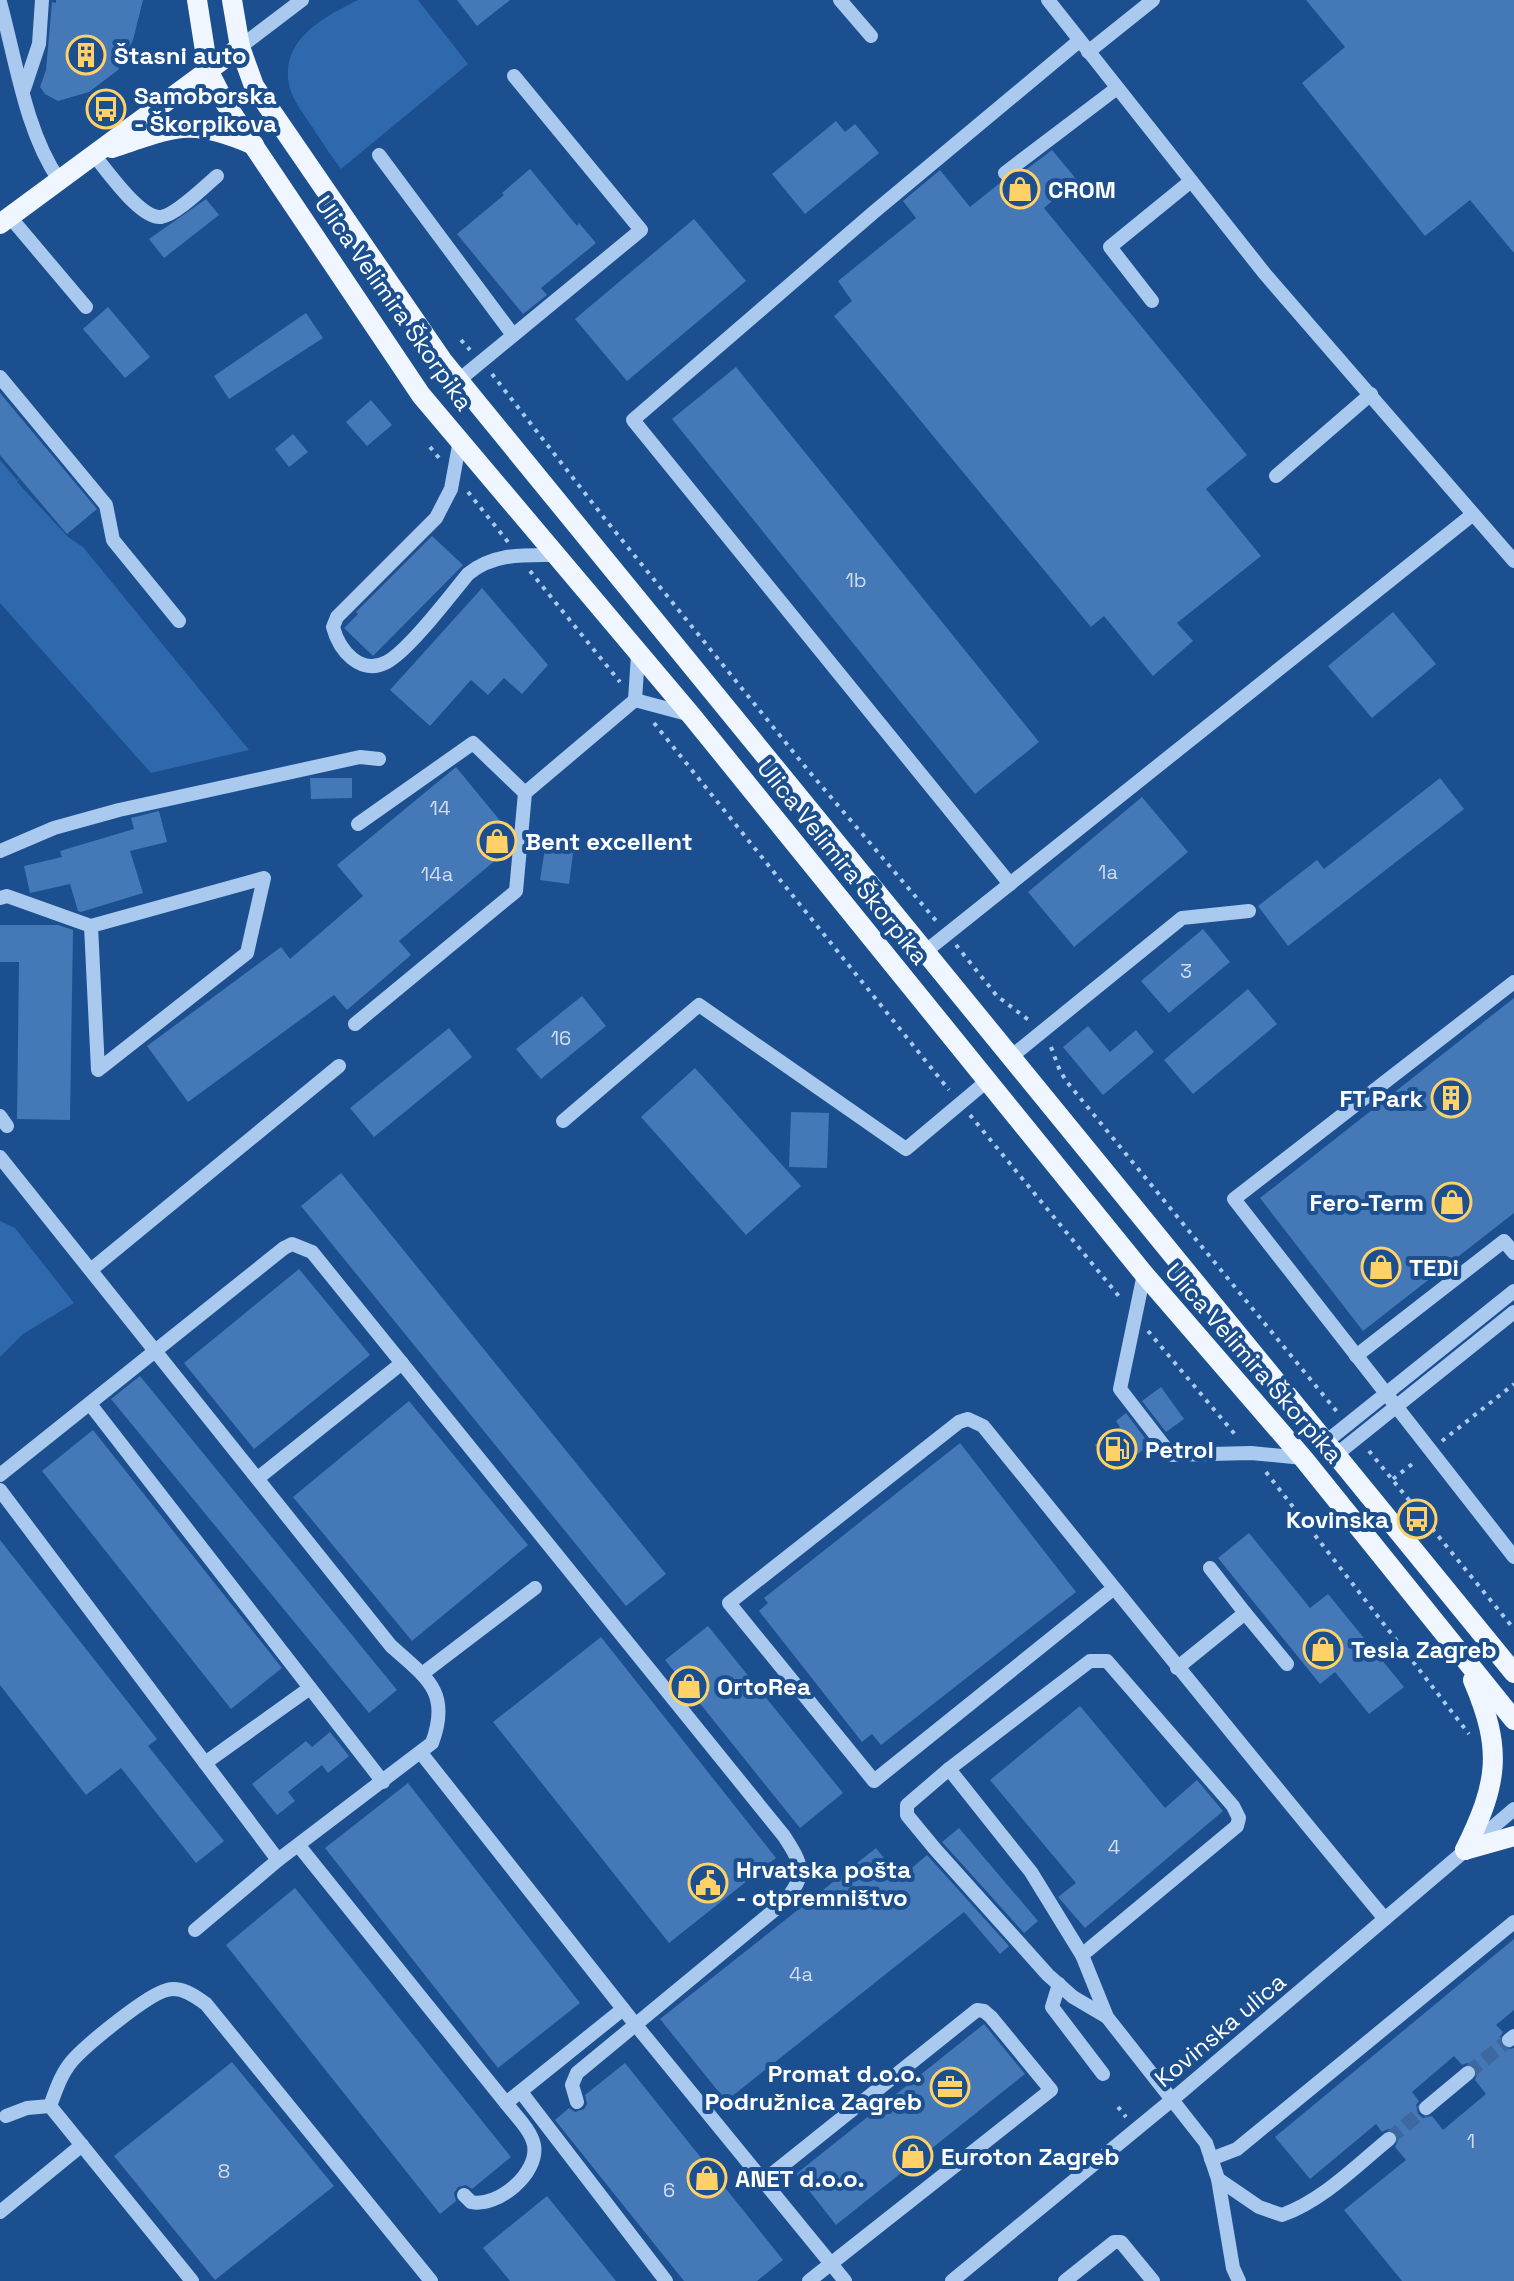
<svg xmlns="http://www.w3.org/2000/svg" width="1514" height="2281" viewBox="0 0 1514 2281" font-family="'Space Grotesk',sans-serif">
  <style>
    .green { fill: #2e69ad }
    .building { fill: #4478b7; fill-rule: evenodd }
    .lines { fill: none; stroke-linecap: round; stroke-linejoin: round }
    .minor-tunnel { stroke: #3d69a0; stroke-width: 14; stroke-dasharray: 14 7; stroke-linecap: butt }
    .path { stroke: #a9c9ee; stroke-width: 4; stroke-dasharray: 4 6; stroke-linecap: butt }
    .minor { stroke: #a9c9ee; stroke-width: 14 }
    .major { stroke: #f0f6ff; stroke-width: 20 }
    .labels { text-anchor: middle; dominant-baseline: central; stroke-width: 8; stroke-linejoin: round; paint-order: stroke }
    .number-label { font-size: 20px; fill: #d0dded }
    .poi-label { font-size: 24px; font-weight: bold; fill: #fff; stroke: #1b4f8f; text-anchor: start }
    .street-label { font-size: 24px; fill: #fff; stroke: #1b4f8f }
  </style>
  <rect width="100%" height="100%" fill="#1b4f8f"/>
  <g class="green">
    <path d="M358 0H418L468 64 341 169C331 156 322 142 313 128 305 116 291 98 289 84 281 39 324 17 358 0Z"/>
    <polygon points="0,460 17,480 21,477 17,482 68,537 83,547 249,750 151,773 0,603"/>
    <polygon points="0,1221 15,1228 74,1303 23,1334 0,1357"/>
  </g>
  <g class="building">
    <polygon points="56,0 143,0 133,40 118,70 89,92 58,101 45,94 40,87 46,70 52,2 56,3"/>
    <polygon points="457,0 510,0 477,26"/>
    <polygon points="1306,0 1514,0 1514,253 1470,200 1425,236 1302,83 1345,47"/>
    <polygon points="836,121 845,132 855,124 879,153 805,214 772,174"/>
    <polygon points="1052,150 1077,180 1044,208 1247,455 1206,489 1261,556 1177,623 1193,641 1153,676 1104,616 1091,627 834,316 852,301 838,281 916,218 903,201 940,170 970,207 1001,182 1011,181"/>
    <polygon points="530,169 577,226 579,223 596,243 541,288 547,295 523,314 457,234 504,195 502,193"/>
    <polygon points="206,199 219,215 164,258 149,239"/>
    <polygon points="694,219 746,281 627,381 575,319"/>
    <polygon points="108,307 150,357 125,378 83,329"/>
    <polygon points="306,313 323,338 229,399 214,376"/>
    <polygon points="736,367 1039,742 975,794 672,419"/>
    <polygon points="0,393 97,509 67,534 0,455"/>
    <polygon points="371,400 392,425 367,446 346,422"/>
    <polygon points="293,434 308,452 289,467 275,449"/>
    <polygon points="432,536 463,565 373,656 344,628 358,614 356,612"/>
    <polygon points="482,588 548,665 522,694 504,678 488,695 471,680 430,726 390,690"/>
    <polygon points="1393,612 1436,664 1372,718 1328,666"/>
    <polygon points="456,767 511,834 510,848 399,941 411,955 347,1010 334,995 188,1102 147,1046 281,947 290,959 363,896 337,865"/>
    <polygon points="310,778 352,778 352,798 311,799"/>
    <polygon points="1440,778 1464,809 1288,946 1258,906 1317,860 1324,869"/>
    <polygon points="1142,797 1188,852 1074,947 1028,892"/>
    <polygon points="159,811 167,842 130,851 143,893 81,912 78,911 70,884 30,893 24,866 62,857 60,851 134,829 131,818"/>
    <polygon points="546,842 574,846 569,884 540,880"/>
    <polygon points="0,925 58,925 73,930 70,1120 17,1119 19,962 0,962"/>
    <polygon points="1203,929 1230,962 1169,1013 1141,981"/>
    <polygon points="1248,989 1277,1024 1193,1094 1164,1060"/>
    <polygon points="582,996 606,1026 541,1079 516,1049"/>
    <polygon points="1514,998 1514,1213 1363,1331 1260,1198"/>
    <polygon points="1088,1026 1110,1052 1136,1030 1154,1052 1103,1095 1063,1047"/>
    <polygon points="449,1028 472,1057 374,1137 350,1108"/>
    <polygon points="695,1068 801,1186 746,1235 641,1117"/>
    <polygon points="791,1112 829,1113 827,1168 789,1167"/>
    <polygon points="341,1173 666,1574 626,1606 301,1206"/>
    <polygon points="299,1269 370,1355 254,1449 184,1363"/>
    <polygon points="140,1376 397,1690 369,1713 111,1399"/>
    <polygon points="1161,1387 1184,1419 1166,1432 1142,1401"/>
    <polygon points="409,1401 528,1545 412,1641 293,1497"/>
    <polygon points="1126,1413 1150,1445 1114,1471 1095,1445 1120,1427 1116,1421"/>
    <polygon points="93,1430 282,1668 231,1709 42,1471"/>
    <polygon points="960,1443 1076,1592 881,1745 872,1734 862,1742 759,1611 768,1603 764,1598"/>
    <polygon points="1249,1533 1310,1608 1328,1594 1404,1687 1369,1714 1335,1672 1320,1684 1218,1558"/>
    <polygon points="0,1540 157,1739 148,1746 224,1841 196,1863 121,1768 86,1795 0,1685"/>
    <polygon points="708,1626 843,1793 800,1828 665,1660"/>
    <polygon points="601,1637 776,1858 669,1943 493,1722"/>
    <polygon points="1080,1706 1165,1808 1197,1780 1223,1811 1085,1928 1058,1897 1076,1883 990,1780"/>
    <polygon points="330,1732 349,1756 328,1773 322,1765 288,1792 295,1801 277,1815 252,1784 306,1741 312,1747"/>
    <polygon points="408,1783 580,2003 498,2068 325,1848"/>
    <polygon points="959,1828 1038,1921 1024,1933 942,1842"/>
    <polygon points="876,1848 900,1878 927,1855 1009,1946 1000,1954 964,1912 726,2101 660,2019"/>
    <polygon points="295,1888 511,2157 472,2189 466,2185 458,2187 454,2193 456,2201 440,2214 226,1945"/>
    <path d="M1514 1939V2010L1496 2025 1503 2032 1500 2037 1501 2046 1506 2050 1514 2048V2281H1402L1344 2210 1406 2160 1395 2147 1399 2138 1396 2132 1388 2129 1382 2132 1376 2124 1310 2179 1275 2137ZM1454 2056 1462 2065 1467 2063 1475 2066 1478 2072 1475 2080 1486 2094 1443 2130 1432 2116 1423 2118 1418 2114 1416 2105 1419 2101 1412 2092Z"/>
    <polygon points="984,2024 1025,2074 836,2225 796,2174"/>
    <polygon points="232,2062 334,2186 215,2280 114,2156"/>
    <polygon points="625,2063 783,2260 757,2281 684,2281 555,2120 569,2108 575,2112 584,2109 587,2104 585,2095"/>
    <polygon points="547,2196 616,2281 510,2281 483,2248"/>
  </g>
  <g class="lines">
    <g class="minor-tunnel">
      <polyline points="1468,2073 1509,2040"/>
      <polyline points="1389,2139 1426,2108"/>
    </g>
    <g class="path">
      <polyline points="461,340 470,350"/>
      <polyline points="492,374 605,519 807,769 938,923"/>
      <polyline points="430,447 439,458"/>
      <polyline points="468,492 508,542"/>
      <polyline points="530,571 620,682"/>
      <polyline points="654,723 949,1090"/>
      <polyline points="956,945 997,996 1030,1021"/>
      <polyline points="1051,1047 1060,1071 1067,1082 1338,1413"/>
      <polyline points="970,1115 1122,1300"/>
      <polyline points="1148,1331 1238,1438"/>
      <polyline points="1442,1441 1514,1384"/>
      <polyline points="1369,1451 1514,1629"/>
      <polyline points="1266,1472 1469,1734"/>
      <polyline points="1393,1479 1416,1461"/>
      <polyline points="1118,2107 1126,2117"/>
    </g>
    <g class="minor">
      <polyline points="840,0 871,36"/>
      <polyline points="1048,0 1265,274 1514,561"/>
      <path d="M0 2C16 60 25 130 59 180"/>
      <polyline points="240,47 302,0"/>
      <polyline points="1088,52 1153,0"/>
      <polyline points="24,89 39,44 42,0"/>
      <path d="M93 154C107 170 140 219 161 217 176 215 204 187 217 176"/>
      <polyline points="379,155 513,335"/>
      <polyline points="1005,173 1117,88"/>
      <polyline points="10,217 86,307"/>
      <polyline points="1152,301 1110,247 1191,181"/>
      <polyline points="0,377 106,505 113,540 179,621"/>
      <polyline points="459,380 641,230 514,76"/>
      <path d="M460 440 451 489 436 518 337 617 333 627C339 650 360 676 387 662 409 650 450 596 468 574 494 553 523 555 556 555"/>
      <polyline points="1276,476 1371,394"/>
      <polyline points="638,655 635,700 691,715"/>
      <polyline points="358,824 473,743 525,793"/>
      <polyline points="0,851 54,828 119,810 360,757 379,759"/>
      <polyline points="1010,884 633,420 874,212 1079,41"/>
      <polyline points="0,898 7,896 91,926 264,878 247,953 98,1070 91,926"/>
      <polyline points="926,951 1472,515"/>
      <polyline points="1514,982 1234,1199 1514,1557"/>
      <polyline points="355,1024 516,891 525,793 635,700"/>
      <polyline points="1012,1056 1182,918 1249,911"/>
      <polyline points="0,1116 7,1126"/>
      <polyline points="563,1121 699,1005 906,1149 987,1081"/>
      <path d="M0 1157 391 1646C427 1678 451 1692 432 1743L278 1860 0 1490"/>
      <polyline points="92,1269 339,1066"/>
      <polyline points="1144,1274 1120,1389 1171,1455 1251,1453 1303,1458"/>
      <polyline points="1356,1356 1504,1241 1514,1253"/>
      <polyline points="90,1404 383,1782"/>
      <polyline points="1327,1441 1514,1291"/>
      <polyline points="1337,1454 1514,1312"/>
      <path d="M0 1475 284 1248 292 1244 312 1252 784 1836C802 1864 808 1874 784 1902L577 2073 572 2085 577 2102"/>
      <polyline points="258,1478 402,1363"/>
      <path d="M1114 1588 874 1781 729 1603 959 1422 968 1419 983 1426C1117 1591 1249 1756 1385 1919"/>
      <polyline points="1245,1613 1287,1664"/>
      <polyline points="1177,1668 1245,1613 1210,1568"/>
      <polyline points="422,1674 535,1588"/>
      <polyline points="421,1753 635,2024 845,2281"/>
      <polyline points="205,1763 310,1688"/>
      <polyline points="949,1769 1031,1872 1082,1955 1107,2017 1206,2143 1218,2179 1233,2268 1239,2281"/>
      <polyline points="299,1846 506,2103 623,2009"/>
      <polyline points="195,1930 278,1860"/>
      <polyline points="1082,1955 1237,1826 1239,1818 1233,1806 1107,1661 1090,1661 949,1769 907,1805 907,1815 935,1849 1048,1975 1073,1997 1107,2017"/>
      <polyline points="1059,1984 1052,2007 1103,2074"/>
      <polyline points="1509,2040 1514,2036"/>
      <polyline points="521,2092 666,2281"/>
      <polyline points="50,2106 192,2281"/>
      <polyline points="1426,2108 1468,2073"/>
      <path d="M6 2116 27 2108 50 2106C56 2090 61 2074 72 2061 86 2045 148 1994 167 1990 181 1986 195 1996 206 2004L431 2281"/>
      <polyline points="1211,2159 1237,2149 1514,1922"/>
      <path d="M1218 2179 1259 2207 1282 2215C1322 2201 1356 2166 1389 2139"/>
      <polyline points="762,2182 977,2010 984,2011 991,2017 1051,2090 809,2281"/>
      <path d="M464 2195 471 2202C498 2208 539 2173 534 2145 531 2130 515 2115 506 2103"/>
      <polyline points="0,2212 82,2145"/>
      <polyline points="952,2281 1173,2099 1514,1809"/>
      <polyline points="1065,2281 1114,2242 1121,2242 1153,2281"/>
    </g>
    <g class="major">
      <polyline points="197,0 208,70 225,103 421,395 691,715 1144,1274 1303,1458 1514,1720"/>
      <polyline points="232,0 240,47 254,86 442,360 1514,1673"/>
      <path d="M112 148C176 127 189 117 254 145"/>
      <polyline points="0,224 240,47"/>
      <path d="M1465 1850C1498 1783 1503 1750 1473 1680"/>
      <polyline points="1465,1850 1514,1836"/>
    </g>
  </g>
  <defs>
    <symbol id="building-ring" viewBox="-11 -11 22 22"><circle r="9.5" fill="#1b4f8f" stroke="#ffd166" stroke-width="1.5"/><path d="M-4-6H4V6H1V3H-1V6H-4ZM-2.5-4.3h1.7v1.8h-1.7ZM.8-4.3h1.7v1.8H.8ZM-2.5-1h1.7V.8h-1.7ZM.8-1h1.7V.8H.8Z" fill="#ffd166"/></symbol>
    <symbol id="bus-ring" viewBox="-11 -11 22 22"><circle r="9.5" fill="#1b4f8f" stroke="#ffd166" stroke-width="1.5"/><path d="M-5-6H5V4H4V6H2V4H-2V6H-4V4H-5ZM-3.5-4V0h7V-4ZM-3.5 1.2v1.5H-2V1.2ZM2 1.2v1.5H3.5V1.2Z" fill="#ffd166"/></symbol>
    <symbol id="shop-ring" viewBox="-11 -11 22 22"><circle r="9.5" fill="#1b4f8f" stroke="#ffd166" stroke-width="1.5"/><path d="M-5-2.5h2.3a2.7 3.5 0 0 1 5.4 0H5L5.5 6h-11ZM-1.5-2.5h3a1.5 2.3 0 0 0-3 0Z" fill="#ffd166"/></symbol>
    <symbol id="fuel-ring" viewBox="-11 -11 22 22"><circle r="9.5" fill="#1b4f8f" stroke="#ffd166" stroke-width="1.5"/><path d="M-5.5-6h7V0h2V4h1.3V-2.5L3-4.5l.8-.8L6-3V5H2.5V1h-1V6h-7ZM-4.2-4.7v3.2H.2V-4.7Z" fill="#ffd166"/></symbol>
    <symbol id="civic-ring" viewBox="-11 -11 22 22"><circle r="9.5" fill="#1b4f8f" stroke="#ffd166" stroke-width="1.5"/><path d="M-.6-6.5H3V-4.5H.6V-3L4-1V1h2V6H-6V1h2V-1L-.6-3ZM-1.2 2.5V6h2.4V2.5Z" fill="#ffd166"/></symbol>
    <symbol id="office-ring" viewBox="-11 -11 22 22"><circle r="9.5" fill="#1b4f8f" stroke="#ffd166" stroke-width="1.5"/><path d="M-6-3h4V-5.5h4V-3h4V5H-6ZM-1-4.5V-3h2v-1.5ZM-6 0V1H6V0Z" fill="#ffd166"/></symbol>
  </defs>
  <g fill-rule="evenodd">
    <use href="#building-ring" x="64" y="33" width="44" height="44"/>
    <use href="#bus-ring" x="84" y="87" width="44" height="44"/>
    <use href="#shop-ring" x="998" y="167" width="44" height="44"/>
    <use href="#shop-ring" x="475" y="819" width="44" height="44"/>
    <use href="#building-ring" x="1429" y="1076" width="44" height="44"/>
    <use href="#shop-ring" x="1430" y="1180" width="44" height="44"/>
    <use href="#shop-ring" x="1359" y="1245" width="44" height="44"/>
    <use href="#fuel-ring" x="1095" y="1427" width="44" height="44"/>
    <use href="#bus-ring" x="1395" y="1497" width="44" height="44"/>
    <use href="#shop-ring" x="1301" y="1627" width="44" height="44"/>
    <use href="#shop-ring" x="667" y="1664" width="44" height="44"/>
    <use href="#civic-ring" x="686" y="1861" width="44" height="44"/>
    <use href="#office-ring" x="928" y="2065" width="44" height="44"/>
    <use href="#shop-ring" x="891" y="2134" width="44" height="44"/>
    <use href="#shop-ring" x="685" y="2156" width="44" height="44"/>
  </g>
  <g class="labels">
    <g class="number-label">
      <text x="856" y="580">1b</text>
      <text x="440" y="808">14</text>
      <text x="1108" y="872">1a</text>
      <text x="437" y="874">14a</text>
      <text x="1186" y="971">3</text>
      <text x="561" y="1038">16</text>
      <text x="1114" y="1847">4</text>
      <text x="801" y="1974">4a</text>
      <text x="1471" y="2141">1</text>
      <text x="224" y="2171">8</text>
      <text x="669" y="2190">6</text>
    </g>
    <g class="poi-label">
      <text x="114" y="55">Štasni auto</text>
      <text x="134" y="95">Samoborska<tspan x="134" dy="28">- Škorpikova</tspan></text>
      <text x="1048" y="189">CROM</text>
      <text x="525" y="841">Bent excellent</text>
      <text x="1423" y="1098" text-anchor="end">FT Park</text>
      <text x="1424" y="1202" text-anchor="end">Fero-Term</text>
      <text x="1409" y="1267">TEDi</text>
      <text x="1145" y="1449">Petrol</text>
      <text x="1389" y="1519" text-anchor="end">Kovinska</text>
      <text x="1351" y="1649">Tesla Zagreb</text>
      <text x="717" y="1686">OrtoRea</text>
      <text x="736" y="1869">Hrvatska pošta<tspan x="736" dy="28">- otpremništvo</tspan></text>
      <text x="922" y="2073" text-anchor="end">Promat d.o.o.<tspan x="922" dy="28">Podružnica Zagreb</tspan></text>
      <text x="941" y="2156">Euroton Zagreb</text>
      <text x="735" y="2178">ANET d.o.o.</text>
    </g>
    <g class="street-label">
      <text transform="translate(394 303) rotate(55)">Ulica Velimira Škorpika</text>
      <text transform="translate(843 862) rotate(51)">Ulica Velimira Škorpika</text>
      <text transform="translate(1254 1363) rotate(49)">Ulica Velimira Škorpika</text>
      <text transform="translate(1220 2030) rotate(-40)">Kovinska ulica</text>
    </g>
  </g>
</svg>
